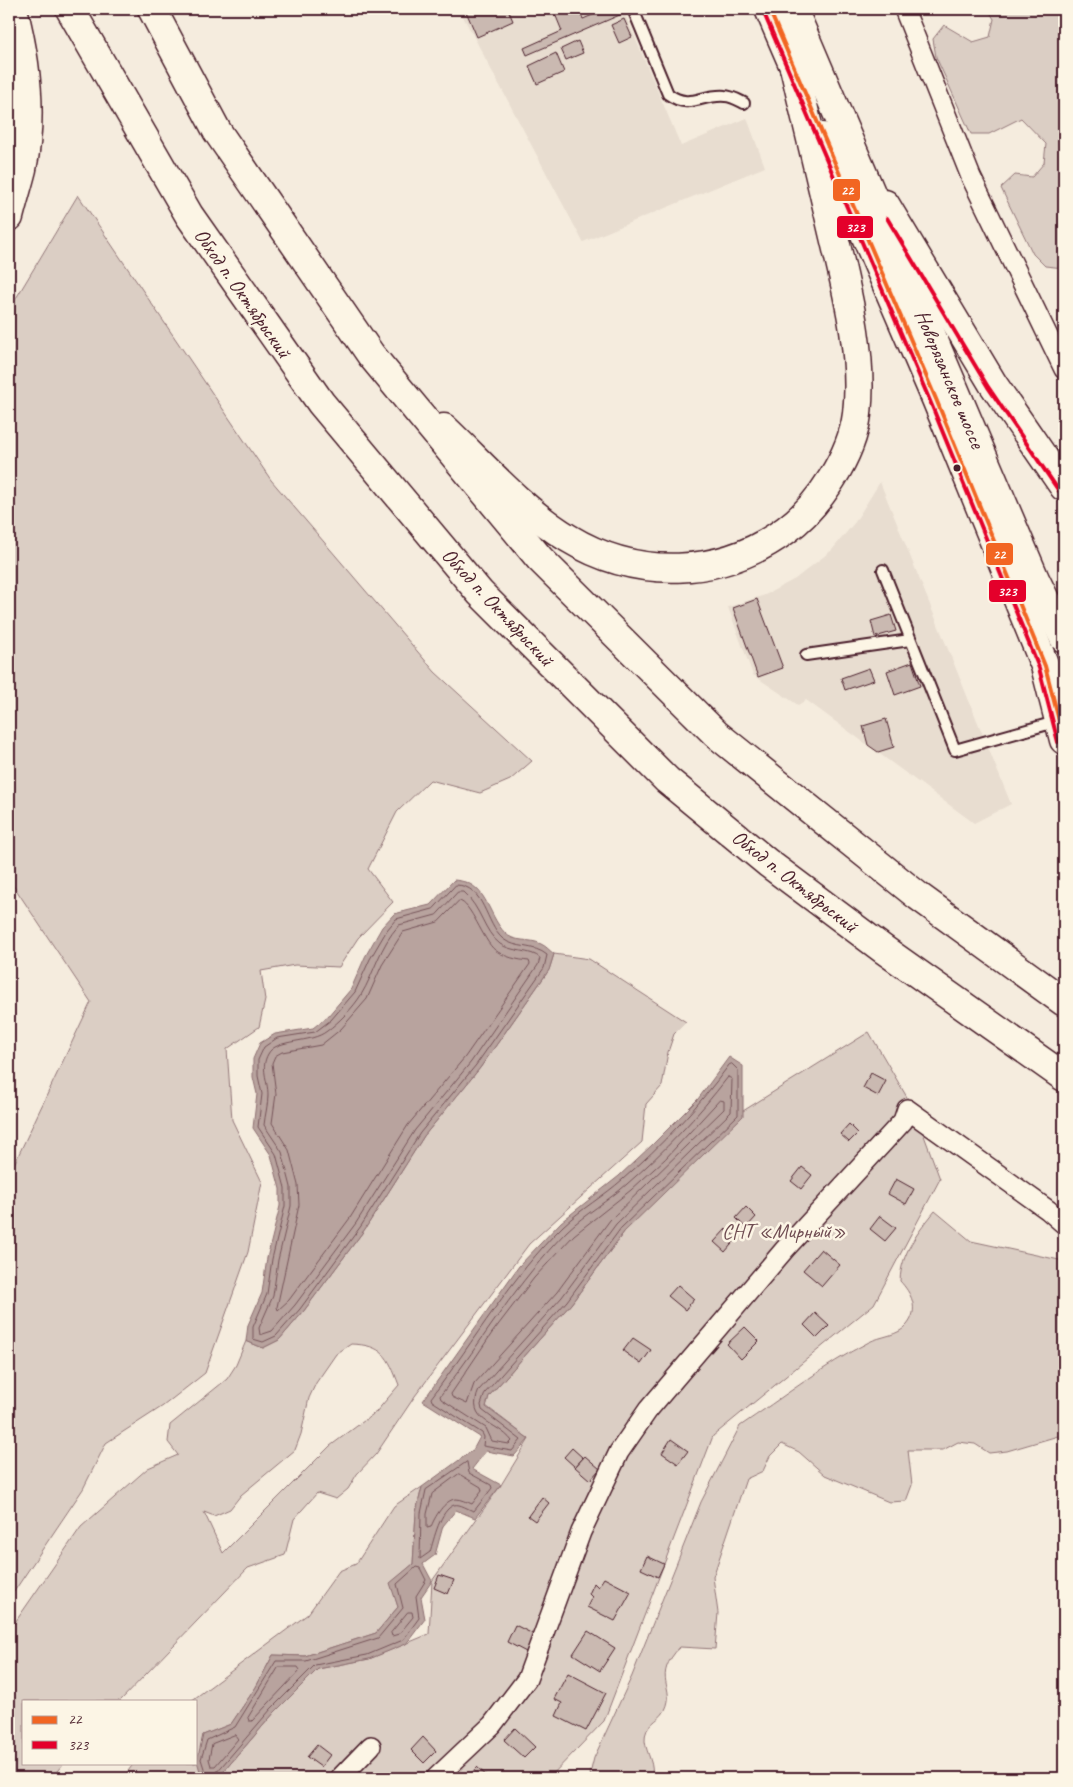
<svg xmlns="http://www.w3.org/2000/svg" width="1073" height="1787" viewBox="0 0 1073 1787" font-family="Caveat,sans-serif">
  <style>
    .built { fill: #e8ddd0 }
    .green { fill: #dbcec4; stroke: #927678; fill-rule: evenodd }
    .water { fill: #b8a39e; stroke: #8c6e70 }
    .lines { fill: none; stroke-linecap: round; stroke-linejoin: round }
    .shore { stroke: #765459; stroke-width: 1 }
    .building { fill: #cab9b1; stroke: #4a1f2b }
    .service-casing { stroke: #4a1f2b; stroke-width: 14 }
    .minor-casing { stroke: #4a1f2b; stroke-width: 22 }
    .secondary-casing { stroke: #4a1f2b; stroke-width: 31 }
    .primary-casing { stroke: #4a1f2b; stroke-width: 31 }
    .trunk-casing { stroke: #4a1f2b; stroke-width: 31 }
    .service { stroke: #fcf5e5; stroke-width: 10 }
    .minor { stroke: #fcf5e5; stroke-width: 19 }
    .secondary { stroke: #fcf5e5; stroke-width: 28 }
    .primary { stroke: #fcf5e5; stroke-width: 28 }
    .trunk { stroke: #fcf5e5; stroke-width: 28 }
    .bus-1-casing { stroke: #fcf5e5; stroke-width: 8 }
    .bus-2-casing { stroke: #fcf5e5; stroke-width: 8 }
    .bus-1 { stroke: #f26522; stroke-width: 4 }
    .bus-2 { stroke: #e4002b; stroke-width: 4 }
    .bus-dot { fill: #4a1f2b; stroke: #fcf5e5; stroke-width: 2 }
    .labels { text-anchor: middle; dominant-baseline: central; stroke-width: 5; stroke-linejoin: round; paint-order: stroke }
    .street-label { font-size: 21px; fill: #4a1f2b; stroke: #fcf5e5 }
    .park-label { font-size: 21px; fill: #6e4b51; stroke: #fcf5e5 }
    .line-badge { stroke: #fcf5e5; stroke-width: 2 }
    .badge-label { font-size: 14px; text-anchor: middle; font-weight: bold; fill: #fff }
  </style>
  <rect width="100%" height="100%" fill="#f5ecde"/>
  <filter id="ink" filterUnits="userSpaceOnUse"><feTurbulence type="fractalNoise" baseFrequency=".02" numOctaves="2"/><feDisplacementMap in="SourceGraphic" scale="10" xChannelSelector="R" yChannelSelector="G"/><feConvolveMatrix kernelMatrix="1 2 1 2 8 2 1 2 1" color-interpolation-filters="sRGB"/></filter>
  <g filter="url(#ink)">
    <g class="built">
      <polygon points="459,9 623,9 681,146 747,118 765,167 583,242"/>
      <polygon points="880,482 1011,804 974,823 806,700 798,705 753,675 728,607 765,595 795,579 832,550 855,522"/>
    </g>
    <g class="green">
      <polygon points="988,9 1064,9 1064,268 1045,266 1033,254 1001,188 1015,175 1032,177 1044,163 1046,144 1021,118 989,134 971,134 936,57 933,39 944,25 973,42 990,37 994,19"/>
      <polygon points="78,195 271,480 435,672 532,761 510,780 480,793 430,780 397,812 368,869 393,902 358,938 339,967 295,965 261,971 265,1000 259,1027 227,1049 232,1120 262,1182 248,1252 205,1373 163,1406 106,1443 83,1489 9,1599 9,1175 91,1002 9,879 9,310"/>
      <path d="M554 954 589 959 686 1022 674 1034 668 1052 662 1086 646 1104 642 1142 529 1244 415 1396 376 1454 357 1474 348 1489 336 1499 317 1493 294 1519 285 1555 248 1568 120 1701H24V1763H64L51 1778H9V1631L81 1527 148 1468 178 1455 168 1442 170 1425 227 1379 236 1365 246 1341 263 1348 279 1340 303 1312 365 1229 424 1136 480 1068 549 970ZM351 1344C383 1345 388 1356 399 1385L376 1412 330 1446 223 1553 204 1512 214 1516 230 1509 241 1495 295 1450 301 1434 309 1398 316 1383 336 1354Z"/>
      <polygon points="869,1032 915,1111 940,1179 874,1304 713,1436 604,1721 549,1778 218,1778 274,1713 318,1669 369,1659 429,1634 432,1581 501,1485 529,1439 486,1406 489,1396 571,1304 624,1232 743,1111"/>
      <path d="M935 1211 971 1241 1064 1261V1437L1058 1436 1007 1451 989 1453 975 1444 958 1442 943 1450H908L912 1485 906 1501 889 1502 825 1475 799 1452 782 1444 770 1456 763 1471 746 1479 713 1577 718 1613 715 1649 680 1647C650 1679 677 1686 665 1710 659 1722 644 1723 645 1741 646 1753 656 1766 651 1778H593L590 1774 594 1758 632 1676 701 1502 740 1426C782 1398 824 1365 869 1342 881 1336 898 1336 907 1325 920 1309 911 1293 900 1281 901 1253 918 1232 935 1211Z"/>
      <polygon points="422,1487 416,1512 413,1564 391,1583 398,1607 376,1633 305,1656 273,1655 256,1687 231,1724 203,1735 202,1778 123,1778 134,1763 196,1763 196,1701 191,1701 308,1614 339,1571 356,1564 394,1506"/>
    </g>
    <g class="water">
      <path d="M454 880C488 882 486 913 505 933 514 943 530 938 541 944 546 946 550 951 554 954L549 970 480 1068 424 1136 365 1229 303 1312 279 1340 263 1348 246 1341 248 1325 262 1293 267 1258 280 1206V1189L271 1155 253 1128 257 1094 253 1077V1059L260 1043 275 1034 313 1028 328 1016 351 989 365 957 382 927 394 914 430 905Z"/>
      <polygon points="729,1057 743,1066 743,1116 624,1232 571,1304 489,1396 486,1407 529,1439 514,1456 486,1451 472,1469 501,1485 475,1518 456,1510 443,1526 435,1555 423,1564 432,1581 421,1597 425,1619 406,1644 369,1659 318,1669 274,1713 218,1778 202,1778 197,1761 203,1735 231,1724 256,1687 273,1655 305,1656 376,1633 398,1607 390,1583 413,1564 416,1512 422,1487 473,1450 480,1437 423,1401 519,1266 561,1222 619,1176 652,1145 698,1099"/>
    </g>
    <g class="lines">
      <g class="shore">
        <path d="M456 885C485 885 485 924 503 939 516 949 534 944 547 955L544 968 476 1065 420 1133 361 1226 300 1309 276 1336 263 1342 253 1339V1327L267 1294 272 1259 285 1206V1188L276 1154 258 1127 262 1094 258 1076V1060L264 1047 277 1038 315 1032 331 1020 355 992 370 959 387 930 396 919 433 909Z"/>
        <path d="M458 892H463C482 908 483 931 500 944 511 952 532 950 540 958L538 965 471 1062 415 1130 356 1223 295 1305 272 1331 260 1335 259 1328 273 1296 278 1260 291 1206V1187L282 1152 264 1125C265 1115 268 1105 268 1095 268 1080 260 1068 268 1054 276 1038 311 1044 327 1031 339 1022 353 1008 361 995 375 972 379 947 399 925L436 915Z"/>
        <path d="M459 901C471 902 483 941 495 950 504 957 518 960 529 961L530 964 465 1057 408 1125 350 1218 289 1300 278 1310 277 1307 299 1205 298 1185 289 1150 272 1123 276 1094 272 1063 275 1056 282 1052 321 1045 341 1029 367 999 382 965 403 932 438 922Z"/>
        <path d="M732 1064 738 1070V1115L621 1228 567 1301 485 1393 481 1405 482 1410 521 1440 512 1451 483 1446 484 1437 482 1433 432 1401 431 1398C475 1340 511 1277 563 1226 581 1209 604 1196 623 1179 662 1145 698 1107 729 1065Z"/>
        <path d="M728 1077 732 1079 731 1112 616 1224 562 1297 479 1390C465 1422 497 1421 512 1441L509 1444 492 1441 486 1428 441 1399 440 1396C484 1339 516 1283 567 1231 585 1214 608 1201 627 1184 664 1152 698 1116 728 1077Z"/>
        <polygon points="720,1100 724,1101 724,1109 610,1220 557,1292 474,1384 467,1404 452,1397 451,1394 492,1333 534,1278 574,1235 631,1190 665,1159"/>
        <path d="M467 1462 469 1473 491 1485 492 1488 474 1511C469 1510 460 1503 454 1505 440 1510 434 1539 430 1552L420 1559 421 1513 426 1490Z"/>
        <path d="M459 1474 481 1487 482 1491 472 1504C467 1502 462 1499 456 1499 445 1499 434 1518 431 1527L427 1528V1514L432 1494Z"/>
        <polygon points="408,1612 412,1612 413,1617 399,1634 392,1636 391,1633"/>
        <polygon points="279,1667 298,1667 300,1670 252,1721 249,1721 248,1718"/>
        <polygon points="235,1735 238,1739 215,1766 211,1766 209,1759 212,1744"/>
        <polyline points="207,1778 201,1759 207,1740 235,1727 276,1661 306,1661 378,1638 403,1608 397,1584 416,1567 420,1568 426,1580 416,1596 419,1618 403,1640 367,1655 315,1665 271,1709 216,1773 215,1778"/>
      </g>
    </g>
    <g class="building">
      <polygon points="465,9 508,9 513,21 477,37"/>
      <polygon points="553,9 579,9 583,19 607,9 620,9 622,14 527,55 524,48 562,31"/>
      <polygon points="624,19 632,37 619,43 611,25"/>
      <polygon points="578,41 583,53 566,60 561,49"/>
      <polygon points="556,53 564,72 537,84 529,66"/>
      <polygon points="757,599 783,668 758,677 733,608"/>
      <polygon points="891,615 896,631 875,637 871,621"/>
      <polygon points="912,662 920,686 895,695 887,671"/>
      <polygon points="869,668 874,680 845,690 841,678"/>
      <polygon points="886,719 894,747 878,752 868,745 863,726"/>
      <polygon points="871,1073 886,1081 878,1096 863,1088"/>
      <polygon points="849,1124 858,1133 849,1142 840,1134"/>
      <polygon points="802,1167 812,1175 801,1189 791,1181"/>
      <polygon points="896,1179 914,1189 906,1204 888,1194"/>
      <polygon points="746,1207 756,1217 746,1228 736,1218"/>
      <polygon points="880,1216 896,1228 885,1241 870,1229"/>
      <polygon points="726,1229 737,1238 725,1252 714,1242"/>
      <polygon points="821,1249 840,1265 822,1286 803,1270"/>
      <polygon points="678,1285 694,1299 685,1310 668,1296"/>
      <polygon points="815,1313 829,1326 817,1338 804,1325"/>
      <polygon points="745,1327 759,1341 741,1359 727,1344"/>
      <polygon points="633,1338 651,1350 641,1364 623,1351"/>
      <polygon points="671,1439 688,1451 678,1464 662,1453"/>
      <polygon points="572,1448 583,1458 575,1467 564,1457"/>
      <polygon points="585,1456 600,1469 590,1480 575,1467"/>
      <polygon points="542,1497 549,1503 535,1521 528,1516"/>
      <polygon points="647,1556 664,1564 658,1577 641,1569"/>
      <polygon points="439,1575 454,1580 448,1594 434,1588"/>
      <polygon points="604,1578 631,1592 615,1621 587,1607 592,1597 589,1594 594,1583 598,1587"/>
      <polygon points="515,1625 537,1636 528,1653 507,1642"/>
      <polygon points="588,1631 615,1648 600,1671 573,1654"/>
      <polygon points="568,1673 606,1693 586,1731 556,1716 562,1703 554,1699"/>
      <polygon points="515,1728 535,1747 524,1758 504,1740"/>
      <polygon points="423,1737 436,1751 424,1763 411,1750"/>
      <polygon points="317,1745 330,1755 321,1767 307,1757"/>
      <polygon points="477,1767 489,1778 467,1778"/>
    </g>
    <g class="lines">
      <defs>
        <g id="service">
          <path d="M633 9 668 94C690 110 701 94 725 96 731 96 738 100 744 103"/>
          <polyline points="883,570 955,750 1059,721"/>
          <polyline points="806,655 910,640"/>
        </g>
        <g id="minor">
          <polyline points="904,9 971,177 1064,369"/>
          <polyline points="340,1778 371,1746"/>
          <polyline points="436,1778 492,1725 527,1679 581,1532 619,1452 648,1410 785,1249 903,1121 907,1109 1048,1210 1064,1224"/>
        </g>
        <g id="secondary">
          <polyline points="885,204 993,384 1064,487"/>
          <path d="M9 217C13 201 18 185 22 169 33 117 26 59 13 9"/>
        </g>
        <g id="primary">
          <polyline points="769,9 801,83"/>
          <polyline points="793,9 1035,579 1064,638"/>
          <polyline points="823,137 936,399 1045,666 1064,740"/>
          <path d="M444 428C482 464 523 511 568 538 637 580 721 578 786 530 819 506 852 455 857 414 864 353 846 288 832 228 819 175 807 121 794 67"/>
        </g>
        <g id="trunk">
          <polyline points="70,9 189,215 321,403 480,593 667,780 768,863 883,949 1064,1077"/>
          <polyline points="152,9 217,131 371,355 540,559 716,734 918,896 1064,1002"/>
        </g>
      </defs>
      <use href="#service" class="service-casing"/>
      <use href="#minor" class="minor-casing"/>
      <use href="#secondary" class="secondary-casing"/>
      <use href="#primary" class="primary-casing"/>
      <use href="#trunk" class="trunk-casing"/>
      <use href="#service" class="service"/>
      <use href="#minor" class="minor"/>
      <use href="#secondary" class="secondary"/>
      <use href="#primary" class="primary"/>
      <use href="#trunk" class="trunk"/>
      <defs>
        <polyline id="bus-1" points="769,9 936,399 1045,666 1064,740"/>
        <g id="bus-2">
          <polyline points="763,11 930,401 1039,668 1058,742"/>
          <polyline points="887,218 988,387 1059,491"/>
        </g>
      </defs>
      <use href="#bus-1" class="bus-1-casing"/>
      <use href="#bus-2" class="bus-2-casing"/>
      <use href="#bus-1" class="bus-1"/>
      <use href="#bus-2" class="bus-2"/>
    </g>
  </g>
  <circle class="bus-dot" cx="957" cy="468" r="4.5"/>
  <g class="labels">
    <g class="street-label">
      <text transform="translate(243 293) rotate(55)">Обход п. Октябрьский</text>
      <text transform="translate(950 379) rotate(67)">Новорязанское шоссе</text>
      <text transform="translate(498 607) rotate(47)">Обход п. Октябрьский</text>
      <text transform="translate(795 881) rotate(38)">Обход п. Октябрьский</text>
    </g>
    <g class="park-label">
      <text x="784" y="1231">СНТ «Мирный»</text>
    </g>
  </g>
  <g class="line-badge">
    <rect x="832" y="178" width="29" height="24" rx="5" fill="#f26522"/>
    <rect x="836" y="215" width="38" height="24" rx="5" fill="#e4002b"/>
    <rect x="985" y="542" width="29" height="24" rx="5" fill="#f26522"/>
    <rect x="988" y="579" width="39" height="24" rx="5" fill="#e4002b"/>
  </g>
  <g class="badge-label">
    <text x="847" y="195">22</text>
    <text x="855" y="232">323</text>
    <text x="999" y="559">22</text>
    <text x="1007" y="596">323</text>
  </g>
  <rect width="1073" height="1787" fill="none" stroke="#fcf5e5" stroke-width="30"/>
  <rect x="15" y="15" width="1043" height="1757" fill="none" stroke="#4a1f2b" stroke-width="2" filter="url(#ink)"/>
  <rect x="22" y="1700" width="175" height="65" fill="#fcf5e5" stroke="#b59f9b"/>
  <rect x="32" y="1716" width="25" height="8" fill="#f26522" stroke="#b59f9b"/>
  <text x="68" y="1724" font-size="15" fill="#4a1f2b">22</text>
  <rect x="32" y="1741" width="25" height="8" fill="#e4002b" stroke="#b59f9b"/>
  <text x="68" y="1750" font-size="15" fill="#4a1f2b">323</text>
</svg>
